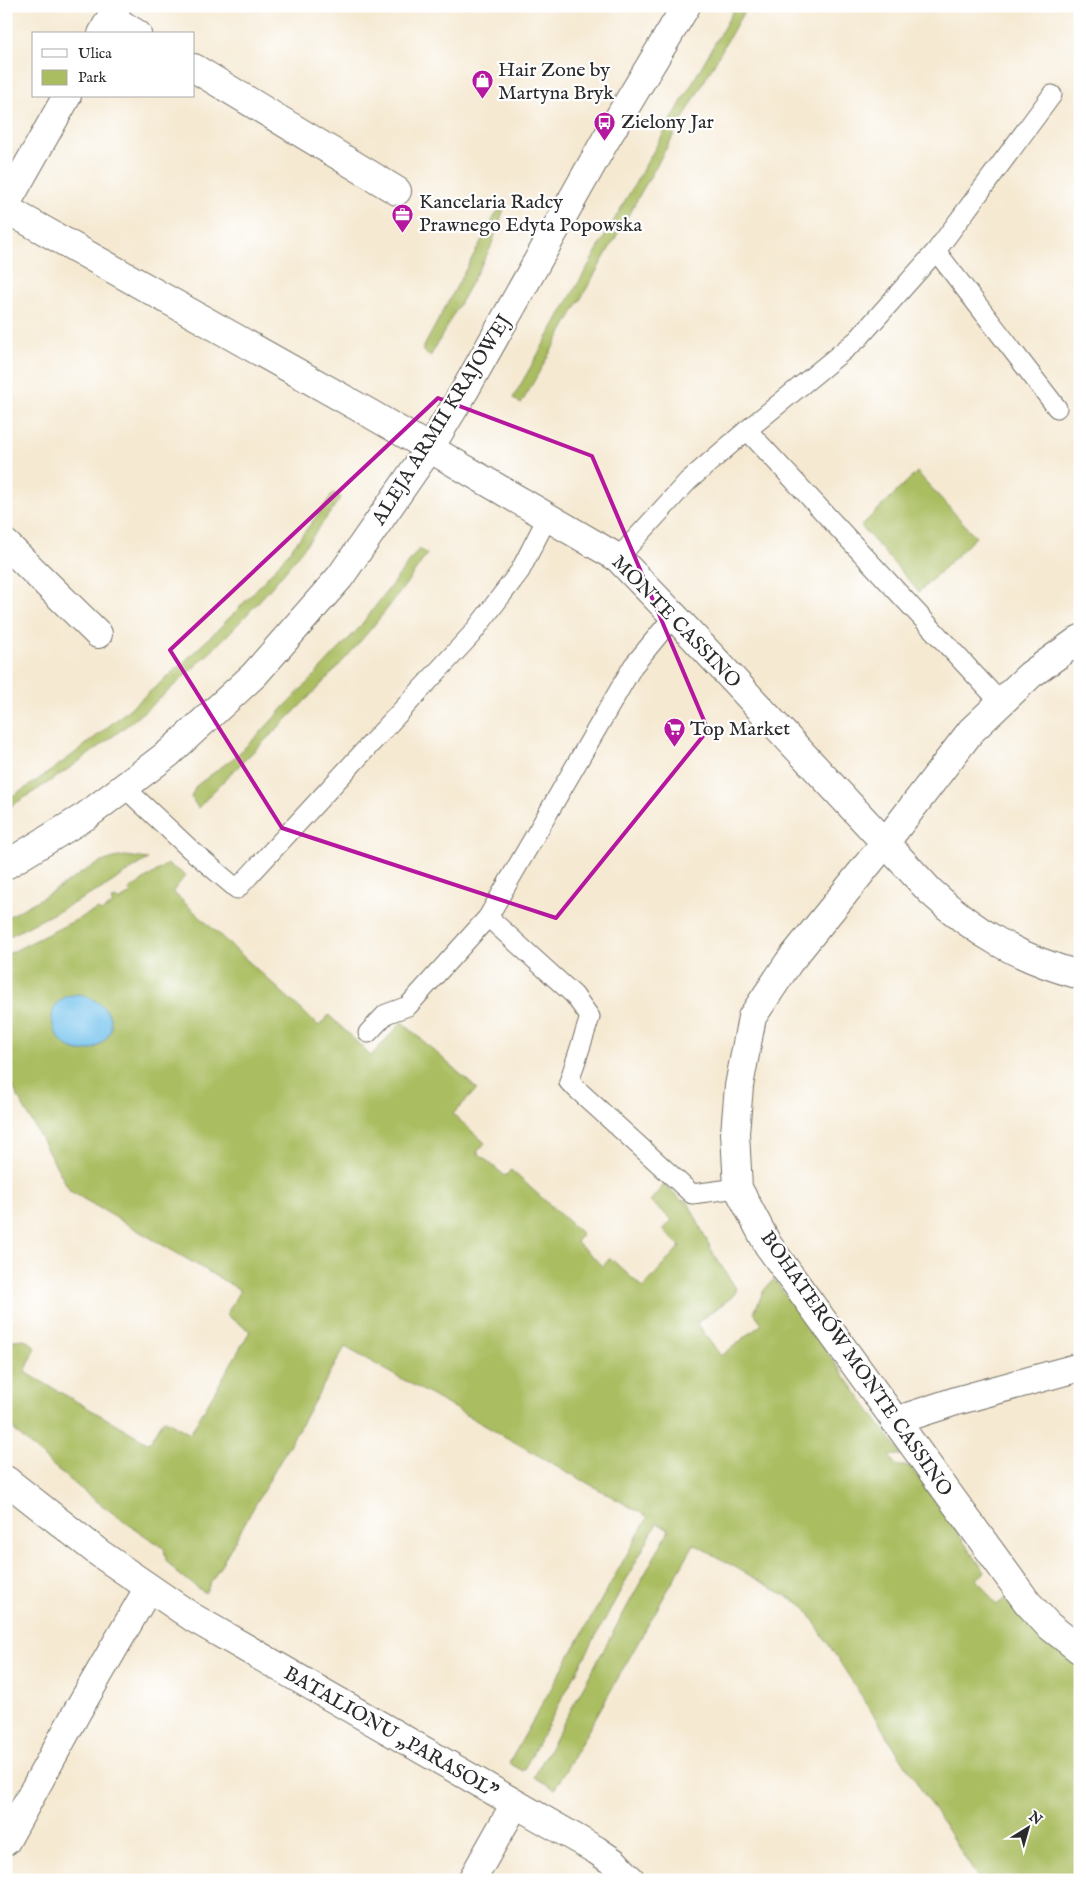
<svg xmlns="http://www.w3.org/2000/svg" width="1086" height="1886" viewBox="0 0 1086 1886" font-family="'IM FELL English',serif">
  <style>
    .green { fill: #aabd61; stroke: #6a7446 }
    .water { fill: #71c1ec; stroke: #4e768c }
    .lines { fill: none; stroke-linecap: round; stroke-linejoin: round }
    .service-casing { stroke: #726e65; stroke-width: 21 }
    .minor-casing { stroke: #726e65; stroke-width: 30 }
    .tertiary-casing { stroke: #726e65; stroke-width: 30 }
    .service { stroke: #fff; stroke-width: 19 }
    .minor { stroke: #fff; stroke-width: 28 }
    .tertiary { stroke: #fff; stroke-width: 28 }
    .marked { fill: none; stroke: #b5179e; stroke-width: 4; stroke-linejoin: round }
    .labels { text-anchor: middle; dominant-baseline: central; stroke-width: 4.5; stroke-linejoin: round; paint-order: stroke }
    .poi-label { font-size: 20px; fill: #2b2b2b; stroke: #fff; text-anchor: start }
    .street-label { font-size: 20px; fill: #2b2b2b; stroke: #fff }
  </style>
  <rect width="100%" height="100%" fill="#fff"/>
  <filter id="ink" filterUnits="userSpaceOnUse"><feTurbulence type="fractalNoise" baseFrequency=".02" numOctaves="2"/><feDisplacementMap in="SourceGraphic" scale="10" xChannelSelector="R" yChannelSelector="G"/><feConvolveMatrix kernelMatrix="1 2 1 2 8 2 1 2 1" color-interpolation-filters="sRGB"/></filter>
  <filter id="wash" filterUnits="userSpaceOnUse"><feTurbulence type="fractalNoise" baseFrequency=".0096" numOctaves="4" result="noise"/><feDisplacementMap in="SourceGraphic" scale="20" xChannelSelector="R" yChannelSelector="G"/><feGaussianBlur stdDeviation="1.12" result="paint"/><feColorMatrix in="noise" values="0 0 0 0 0 0 0 0 0 0 0 0 0 0 0 0 0 1.4 0 .05"/><feComposite in="paint" operator="in"/></filter>
  <g filter="url(#wash)">
    <rect width="100%" height="100%" fill="#f5e9d2"/>
    <g class="green">
      <polygon points="736,6 747,6 521,404 513,398"/>
      <polygon points="503,201 503,212 490,249 430,357 422,350"/>
      <polygon points="917,472 976,537 919,592 861,526"/>
      <path d="M333 493 341 497C255 623 137 731 6 809V800C50 774 89 743 128 710 205 647 277 575 333 493Z"/>
      <path d="M419 549 427 554C391 608 349 657 303 703 268 739 231 771 198 808L191 797 196 786 236 756 260 733 358 629Z"/>
      <path d="M125 856 148 859 101 889 6 938V918C24 908 42 898 60 887 84 872 96 860 125 856Z"/>
      <path d="M167 864 186 875 173 891 175 894 319 1026 329 1015 371 1056 402 1022 477 1089 453 1114 485 1143 477 1152 505 1176 511 1170 582 1234 576 1242 603 1266 610 1258 643 1288 680 1246 663 1230 672 1220 650 1201 664 1185 681 1200 688 1202 713 1253 737 1290 732 1297 697 1323 721 1356 762 1324 754 1312 764 1290 774 1279 902 1455H889L896 1466H910L985 1572 977 1579 996 1605 1005 1599 1038 1634 1080 1666V1880H979L804 1606 694 1544 555 1789 534 1777 669 1530 657 1523 523 1771 509 1763 648 1517 345 1347 205 1593 176 1572 166 1560 164 1548C107 1512 53 1469 6 1422V1341L24 1339 33 1345 35 1350 25 1372 149 1443 164 1419 190 1434 250 1331 226 1315 240 1290 70 1191 6 1075V955L98 909 101 912 113 904 111 901 116 898 119 901 131 893 129 890Z"/>
    </g>
    <path class="water" d="M79 994C105 1000 125 1025 99 1045 63 1073 25 998 79 994Z"/>
  </g>
  <g filter="url(#ink)">
    <g class="lines">
      <defs>
        <g id="service">
          <polyline points="936,251 1057,408"/>
          <polyline points="747,430 1001,703"/>
          <polyline points="618,558 688,481 747,430 858,339 936,251 1052,95"/>
          <polyline points="124,787 191,850 237,889 472,634 520,571 548,516"/>
          <polyline points="488,917 574,995 590,1017 569,1082 692,1194 738,1188"/>
          <polyline points="368,1033 386,1014 408,1006 488,917 633,666 674,616"/>
        </g>
        <g id="minor">
          <polyline points="111,18 137,34"/>
          <polyline points="102,34 117,6"/>
          <polyline points="194,68 397,191"/>
          <polyline points="6,204 67,96"/>
          <path d="M6 209 369 413 618 558 674 616 930 891C975 933 1020 959 1080 975"/>
          <polyline points="6,544 98,634"/>
          <polyline points="1080,639 1030,675 971,731 885,843 789,962 752,1017 739,1086 735,1133 738,1188 768,1245 1027,1602 1048,1625 1080,1650"/>
          <polyline points="895,1421 956,1401 1080,1367"/>
          <polyline points="6,1480 99,1553 192,1617 596,1850 615,1863 631,1880"/>
          <polyline points="6,1841 78,1710 148,1589"/>
          <polyline points="472,1880 515,1804"/>
        </g>
        <polyline id="tertiary" points="6,865 86,816 169,753 254,675 340,577 429,449 465,390 605,141 686,6"/>
      </defs>
      <use href="#service" class="service-casing"/>
      <use href="#minor" class="minor-casing"/>
      <use href="#tertiary" class="tertiary-casing"/>
      <use href="#service" class="service"/>
      <use href="#minor" class="minor"/>
      <use href="#tertiary" class="tertiary"/>
    </g>
  </g>
  <path class="marked" d="M438 398 592 456 708 730 556 918 282 828 170 650Z"/>
  <defs>
    <symbol id="shop-pin" viewBox="-11 -11 22 30"><path d="M0 17L-7.5 6A9.5 9.5 0 1 1 7.5 6Z" fill="#b5179e" stroke="#fff"/><path d="M-5-2.5h2.3a2.7 3.5 0 0 1 5.4 0H5L5.5 6h-11ZM-1.5-2.5h3a1.5 2.3 0 0 0-3 0Z" fill="#fff"/></symbol>
    <symbol id="bus-pin" viewBox="-11 -11 22 30"><path d="M0 17L-7.5 6A9.5 9.5 0 1 1 7.5 6Z" fill="#b5179e" stroke="#fff"/><path d="M-5-6H5V4H4V6H2V4H-2V6H-4V4H-5ZM-3.5-4V0h7V-4ZM-3.5 1.2v1.5H-2V1.2ZM2 1.2v1.5H3.5V1.2Z" fill="#fff"/></symbol>
    <symbol id="office-pin" viewBox="-11 -11 22 30"><path d="M0 17L-7.5 6A9.5 9.5 0 1 1 7.5 6Z" fill="#b5179e" stroke="#fff"/><path d="M-6-3h4V-5.5h4V-3h4V5H-6ZM-1-4.5V-3h2v-1.5ZM-6 0V1H6V0Z" fill="#fff"/></symbol>
    <symbol id="supermarket-pin" viewBox="-11 -11 22 30"><path d="M0 17L-7.5 6A9.5 9.5 0 1 1 7.5 6Z" fill="#b5179e" stroke="#fff"/><path d="M-6-5.5h2.5l.6 2H6L4.5 2H-2.5L-4.4-4H-6ZM-1.5 3.2a1.3 1.3 0 1 0 .1 0ZM3 3.2a1.3 1.3 0 1 0 .1 0Z" fill="#fff"/></symbol>
  </defs>
  <g fill-rule="evenodd">
    <use href="#shop-pin" x="470" y="68" width="25" height="34"/>
    <use href="#bus-pin" x="592" y="110" width="25" height="34"/>
    <use href="#office-pin" x="390" y="202" width="25" height="34"/>
    <use href="#supermarket-pin" x="662" y="716" width="25" height="34"/>
  </g>
  <g class="labels">
    <g class="poi-label">
      <text x="498" y="70">Hair Zone by<tspan x="498" dy="23">Martyna Bryk</tspan></text>
      <text x="621" y="122">Zielony Jar</text>
      <text x="419" y="202">Kancelaria Radcy<tspan x="419" dy="23">Prawnego Edyta Popowska</tspan></text>
      <text x="690" y="729">Top Market</text>
    </g>
    <g class="street-label">
      <text transform="translate(442 420) rotate(-58)">ALEJA ARMII KRAJOWEJ</text>
      <text transform="translate(676 622) rotate(46)">MONTE CASSINO</text>
      <text transform="translate(856 1364) rotate(55)">BOHATERÓW MONTE CASSINO</text>
      <text transform="translate(391 1733) rotate(30)">BATALIONU „PARASOL”</text>
    </g>
  </g>
  <rect width="1086" height="1886" fill="none" stroke="#fff" stroke-width="25"/>
  <rect x="32" y="32" width="162" height="65" fill="#ffffff" stroke="#aaaaaa"/>
  <rect x="42" y="49" width="25" height="8" fill="#ffffff" stroke="#aaaaaa"/>
  <text x="78" y="58" font-size="15" fill="#2b2b2b">Ulica</text>
  <rect x="42" y="70" width="25" height="15" fill="#aabd61" stroke="#aaaaaa"/>
  <text x="78" y="82" font-size="15" fill="#2b2b2b">Park</text>
  <g transform="translate(1028 1828) rotate(37)" stroke="#ffffff" stroke-width="4" paint-order="stroke">
  <path d="M0-4L9 19L0 12L-9 19Z" fill="#2b2b2b"/>
  <text y="-8" font-size="14" font-weight="bold" text-anchor="middle" fill="#2b2b2b">N</text>
  </g>
</svg>
